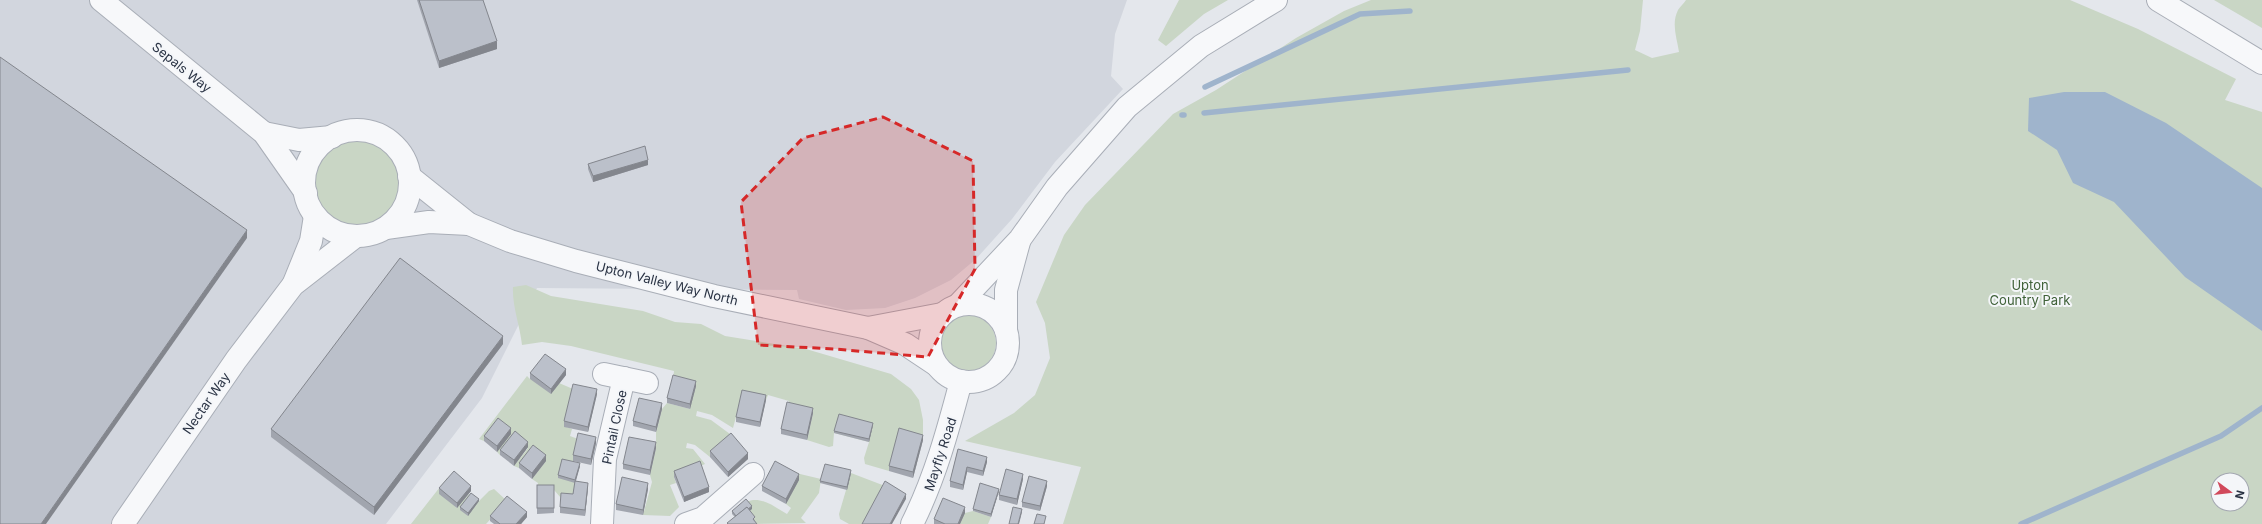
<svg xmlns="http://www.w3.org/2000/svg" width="2262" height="524" viewBox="0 0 2262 524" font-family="Inter,sans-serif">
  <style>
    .built { fill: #d2d6de }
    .green { fill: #c9d6c5; fill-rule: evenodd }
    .water { fill: #9fb4cc }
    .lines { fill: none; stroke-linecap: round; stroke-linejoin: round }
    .stream { stroke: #9fb4cc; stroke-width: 5.5 }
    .minor-casing { stroke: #a9aeb7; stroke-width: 24 }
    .minor { stroke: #f7f8fa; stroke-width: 22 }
    .wall { fill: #a1a5ae }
    .shaded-wall { fill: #83868d }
    .building { fill: #bbc0ca; stroke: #83868d }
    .marked { fill: #d62828; fill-opacity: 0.2; stroke: #d62828; stroke-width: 3; stroke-dasharray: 8 5; stroke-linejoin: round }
    .labels { text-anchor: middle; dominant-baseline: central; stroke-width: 4; stroke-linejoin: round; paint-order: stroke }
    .street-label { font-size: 13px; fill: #2b3445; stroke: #f4f6f9 }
    .park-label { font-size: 13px; fill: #3f6138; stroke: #f4f6f9 }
  </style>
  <rect width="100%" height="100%" fill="#e4e7ec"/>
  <polygon class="built" points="0,0 1127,0 1115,34 1111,76 1123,89 1055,162 1012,219 976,259 951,280 915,298 885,308 846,310 799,299 797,290 537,288 482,398 386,524 0,524"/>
  <g class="green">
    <polygon points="1179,0 1228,0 1204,14 1166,46 1158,40"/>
    <path d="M1371 0H1643L1640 31 1635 50 1652 58 1679 52C1677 38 1671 24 1678 10 1680 7 1684 3 1686 0H2070L2138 29 2236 79 2225 100 2262 112V524H1063L1081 467 965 441 1014 413 1035 395 1050 358 1045 323 1036 302 1064 235 1085 205 1173 114 1216 90 1296 38 1344 11ZM2218 480H2242V504H2218Z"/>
    <polygon points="2214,0 2262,0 2262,28"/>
    <circle cx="357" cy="183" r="43"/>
    <path d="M526 285 551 296 643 311 675 322 701 324 725 336 806 349 891 374 911 389 919 400 923 420V440L899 434 889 471 865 464 864 458 869 442 834 433 833 446 829 447 807 440 813 413 787 407 789 401 768 395 766 400 742 395 733 428 712 415 697 411 696 416 711 420 730 434 710 457 695 445 687 443 686 448 693 449 705 464 674 477 676 483 670 485 679 507 670 516 643 515 652 482 650 475 656 448V432L662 409 667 403 690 409 673 380 674 371 571 346 542 342 522 345C520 326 512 306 513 287Z"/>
    <circle cx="968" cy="343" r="28"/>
    <polygon points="527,376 530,379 559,383 573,389 564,426 572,429 570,436 578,439 573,461 570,464 575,483 573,500 561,498 554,490 537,490 538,483 532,479 546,461 533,450 519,468 514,466 528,448 500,455 497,452 498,423 484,441 479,439"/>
    <path d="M780 465 800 474 821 479 819 493 801 518 806 523 753 524 747 512 746 502C761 495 774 507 787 514L791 508 786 504 792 492Z"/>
    <polygon points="851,473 885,486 865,524 849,524 840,519 839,514"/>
    <polygon points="447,478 451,480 456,508 469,494 479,501 489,491 494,489 507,501 486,524 411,524"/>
    <polygon points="973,511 991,517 988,524 960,524 965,513"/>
  </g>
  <polygon class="water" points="2064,92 2105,92 2166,123 2262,188 2262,331 2185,277 2114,202 2073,183 2057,150 2028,131 2029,98"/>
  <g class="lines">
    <g class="stream">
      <polyline points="1205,87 1360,14 1410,11"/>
      <polyline points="1204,113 1628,70"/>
      <polyline points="1182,115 1184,115"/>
      <polyline points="2021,524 2221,436 2262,408"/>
    </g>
    <defs>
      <g id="minor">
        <polyline points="101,0 264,133 306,193"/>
        <polyline points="2158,0 2262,63"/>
        <circle cx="357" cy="183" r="53"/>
        <polyline points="264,133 299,140 332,137"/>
        <polyline points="409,176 469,224 510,241 576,261 714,296 868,328 905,344 935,364"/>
        <polyline points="386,228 429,222 469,224"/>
        <polyline points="294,283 311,241 315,216"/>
        <circle cx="969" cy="343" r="39"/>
        <polyline points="958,305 1020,239 1057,187 1127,107 1201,46 1276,0"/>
        <polyline points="868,328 942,314"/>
        <polyline points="1006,330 1006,290 1019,242"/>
        <polyline points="604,374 647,383"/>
        <polyline points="123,524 236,360 293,285 356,236"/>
        <polyline points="602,524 605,459 624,378"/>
        <polyline points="686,524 703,518 753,474"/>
        <path d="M912 524C935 478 948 430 961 381"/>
      </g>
    </defs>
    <use href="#minor" class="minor-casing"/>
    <use href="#minor" class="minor"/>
  </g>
  <g class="wall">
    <polygon points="417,0 483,0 497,49 439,68"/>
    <polygon points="588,164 648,165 593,182 588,169"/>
    <polygon points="503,344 374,515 271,437 271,429"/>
    <polygon points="530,373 566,375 551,394 530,379"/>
    <polygon points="696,386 690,409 667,403 667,398"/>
    <polygon points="597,394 588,432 564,427 564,421"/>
    <polygon points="766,400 760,427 736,422 736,417"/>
    <polygon points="662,409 656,432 633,426 633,421"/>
    <polygon points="813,413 807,440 781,434 781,429"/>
    <polygon points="873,425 869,442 834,433 834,431"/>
    <polygon points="511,434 497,452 484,441 484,436"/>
    <polygon points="923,440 913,478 889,471 889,466"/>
    <polygon points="596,443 591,465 573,461 573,455"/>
    <polygon points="528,447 514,466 500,455 500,450"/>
    <polygon points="656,448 650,475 623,469 623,464"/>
    <polygon points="958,449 987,462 983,476 967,472 963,490 950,487 950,481"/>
    <polygon points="710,451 748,459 728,477 710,457"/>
    <polygon points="546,461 532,479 519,468 519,463"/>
    <polygon points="580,466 576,481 588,488 585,516 560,513 560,507 573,494 575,483 558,478 558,475"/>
    <polygon points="674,471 709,492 684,502 674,477"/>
    <polygon points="851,473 847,490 820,483 820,481"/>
    <polygon points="1023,479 1017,505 999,500 999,495"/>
    <polygon points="799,480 786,504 762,491 762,486"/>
    <polygon points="537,485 554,485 554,513 537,514"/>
    <polygon points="1047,486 1040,511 1022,507 1022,502"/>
    <polygon points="439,488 471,491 457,508 439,494"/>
    <polygon points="648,489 643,515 616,510 616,504"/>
    <polygon points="999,491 991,517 973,511 973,509"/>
    <polygon points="479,501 468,516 460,510 460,507"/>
    <polygon points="752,509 750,510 755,521 757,524 727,524 735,517 732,514 732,511"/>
    <polygon points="965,513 960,524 934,524 934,519"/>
    <polygon points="490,516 527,517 521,524 494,524 490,521"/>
  </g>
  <g class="shaded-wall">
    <polygon points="497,41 497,49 439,68 439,61"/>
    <polygon points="648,160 648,165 593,182 593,176"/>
    <polygon points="247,230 247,238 46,524 41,524"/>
    <polygon points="503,336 503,344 374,515 374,507"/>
    <polygon points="566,369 566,375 551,394 551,389"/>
    <polygon points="696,381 696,386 690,409 690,404"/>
    <polygon points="597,389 597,394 588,432 588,427"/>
    <polygon points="766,395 766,400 760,427 760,422"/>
    <polygon points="662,403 662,409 656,432 656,427"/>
    <polygon points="813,408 813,413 807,440 807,435"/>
    <polygon points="873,423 873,425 869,442 869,439"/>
    <polygon points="511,428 511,434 497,452 497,446"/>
    <polygon points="923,435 923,440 913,478 913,472"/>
    <polygon points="596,437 596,443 591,465 591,459"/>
    <polygon points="528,442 528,447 514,466 514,460"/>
    <polygon points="656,442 656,448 650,475 650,470"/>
    <polygon points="748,453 748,459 728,477 728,472"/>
    <polygon points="546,455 546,461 532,479 532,473"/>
    <polygon points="987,457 987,462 983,476 983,471"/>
    <polygon points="580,463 580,466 575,483 575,480"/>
    <polygon points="967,467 967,472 963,490 963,485"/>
    <polygon points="851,470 851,473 847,490 847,487"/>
    <polygon points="799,474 799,480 786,504 786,499"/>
    <polygon points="1023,474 1023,479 1017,505 1017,499"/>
    <polygon points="1047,481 1047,486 1040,511 1040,506"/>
    <polygon points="588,483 588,488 585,516 585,510"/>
    <polygon points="648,483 648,489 643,515 643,510"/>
    <polygon points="471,486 471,491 457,508 457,503"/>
    <polygon points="709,487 709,492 684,502 684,497"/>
    <polygon points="999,489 999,491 991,517 991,514"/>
    <polygon points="906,494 906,499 892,524 890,524"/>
    <polygon points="479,499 479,501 468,516 468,513"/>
    <polygon points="752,506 752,509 737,520 737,518"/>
    <polygon points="965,507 965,513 960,524 958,524"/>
    <polygon points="1022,509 1022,512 1019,524 1018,524"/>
    <polygon points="527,512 527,517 521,524 516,524"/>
  </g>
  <g class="building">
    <polygon points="419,0 483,0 497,41 439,61"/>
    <polygon points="0,57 247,230 41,524 0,524"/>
    <polygon points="645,146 648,160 593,176 588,164"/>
    <polygon points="400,258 503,336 374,507 271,429"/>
    <polygon points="545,354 566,369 551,389 530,373"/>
    <polygon points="673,375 696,381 690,404 667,398"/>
    <polygon points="573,384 597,389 588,427 564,421"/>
    <polygon points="742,390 766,395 760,422 736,417"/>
    <polygon points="639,398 662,403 656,427 633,421"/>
    <polygon points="787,402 813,408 807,435 781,429"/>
    <polygon points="839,414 873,423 869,439 834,431"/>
    <polygon points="498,418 511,428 497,446 484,436"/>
    <polygon points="899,428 923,435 913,472 889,466"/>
    <polygon points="515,431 528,442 514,460 500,450"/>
    <polygon points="578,433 596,437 591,459 573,455"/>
    <polygon points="731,433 748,453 728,472 710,451"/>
    <polygon points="629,437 656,442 650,470 623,464"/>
    <polygon points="533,445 546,455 532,473 519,463"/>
    <polygon points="958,449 987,457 983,471 967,467 963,485 950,481"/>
    <polygon points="562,459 580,463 575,480 558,475"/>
    <polygon points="700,461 709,487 684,497 674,471"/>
    <polygon points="775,461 799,474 786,499 762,486"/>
    <polygon points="825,464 851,470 847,487 820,481"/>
    <polygon points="1006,469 1023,474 1017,499 999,495"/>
    <polygon points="454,471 471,486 457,503 439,488"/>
    <polygon points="1029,476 1047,481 1040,506 1022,502"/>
    <polygon points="622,477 648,483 643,510 616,504"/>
    <polygon points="575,481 588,483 585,510 560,507 561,493 573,494"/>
    <polygon points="885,481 906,494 890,524 862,524"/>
    <polygon points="980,483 999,489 991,514 973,509"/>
    <rect x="537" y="485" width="17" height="23"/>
    <polygon points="471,493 479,499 468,513 460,507"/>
    <polygon points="507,496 527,512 516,524 500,524 490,516"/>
    <polygon points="943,498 965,507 958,524 945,524 934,519"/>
    <polygon points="746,499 752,506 748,509 747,507 736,516 732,511"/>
    <polygon points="747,507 755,517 753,519 757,524 728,524 727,523"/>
    <polygon points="1013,507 1022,509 1018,524 1009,524"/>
    <polygon points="1037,514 1046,516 1044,524 1034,524"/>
  </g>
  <path class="marked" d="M883 117 973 161 975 269 928 357 834 349 758 345 741 202 803 138Z"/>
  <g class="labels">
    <g class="street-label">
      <text transform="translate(182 67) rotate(39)">Sepals Way</text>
      <text transform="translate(667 283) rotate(14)">Upton Valley Way North</text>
      <text transform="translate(206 403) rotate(-55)">Nectar Way</text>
      <text transform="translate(614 427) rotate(-78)">Pintail Close</text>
      <text transform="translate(940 454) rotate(-72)">Mayfly Road</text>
    </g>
    <g class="park-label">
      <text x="2030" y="285">Upton<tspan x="2030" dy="15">Country Park</tspan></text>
    </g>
  </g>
  <g transform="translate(2230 492) rotate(105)"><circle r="19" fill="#f4f6f9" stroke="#a4a8b1"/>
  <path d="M0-3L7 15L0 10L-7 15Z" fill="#d1495b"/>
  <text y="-6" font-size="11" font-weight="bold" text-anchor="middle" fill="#2b3445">N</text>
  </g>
</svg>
